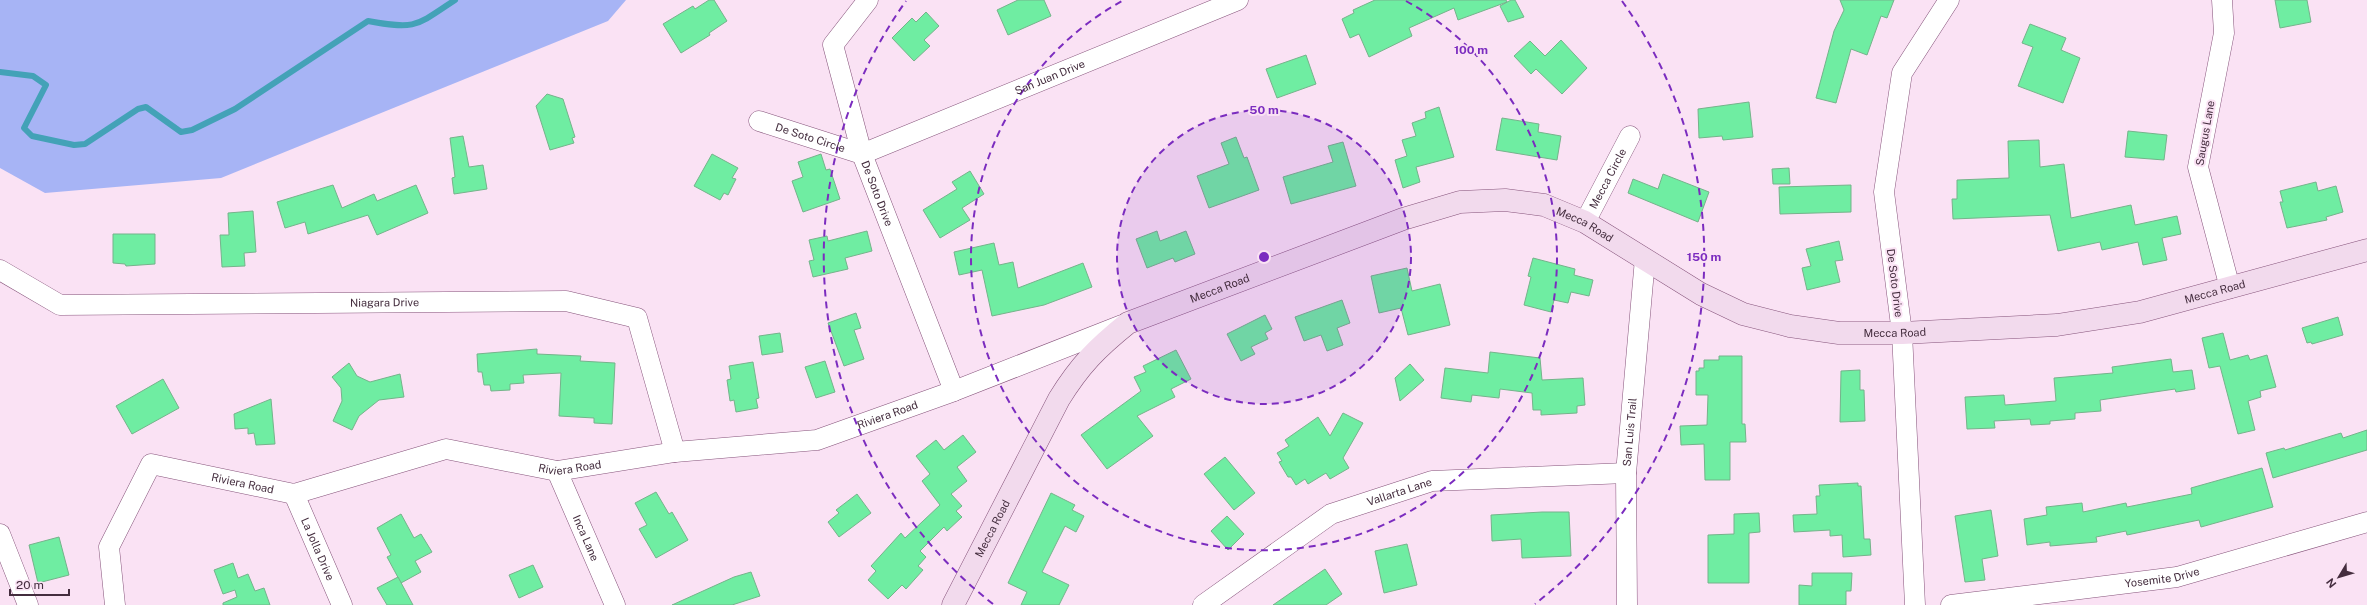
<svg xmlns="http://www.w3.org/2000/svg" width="2367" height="605" viewBox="0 0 2367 605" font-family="'Public Sans',sans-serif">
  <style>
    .forest { fill: #a7b4f5 }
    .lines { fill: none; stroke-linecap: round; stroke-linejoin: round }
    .stream { stroke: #43a2b7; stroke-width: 6 }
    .building { fill: #6feda2; stroke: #75b38b }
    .street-casing { stroke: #86547b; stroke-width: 21 }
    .secondary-casing { stroke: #86547b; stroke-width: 23 }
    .street { stroke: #fff; stroke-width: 20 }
    .secondary { stroke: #f2daed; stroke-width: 22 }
    .ring { fill: none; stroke: #7b2cbf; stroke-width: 2; stroke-dasharray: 7 5 }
    .labels { text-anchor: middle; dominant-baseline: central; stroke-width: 4; stroke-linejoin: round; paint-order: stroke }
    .street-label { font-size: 11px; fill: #442d3e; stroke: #fae2f4 }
    .centre { fill: #7b2cbf; stroke: #fae2f4; stroke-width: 2 }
    .ring-label { font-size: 12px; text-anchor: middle; font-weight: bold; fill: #7b2cbf; stroke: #fae2f4; stroke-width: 4; stroke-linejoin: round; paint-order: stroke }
  </style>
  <rect width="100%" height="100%" fill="#fae2f4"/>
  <polygon class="forest" points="0,0 626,0 608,21 221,178 45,193 0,168"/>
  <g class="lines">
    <path class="stream" d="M0 72 33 76 46 85 24 128 32 136 74 145 85 144 138 109 146 107 181 132 192 130 235 109 368 21C416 30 416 26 455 0"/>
  </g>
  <g class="building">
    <polygon points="709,0 714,0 727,21 709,33 710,35 681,53 663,24 693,6 695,9"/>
    <polygon points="1018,0 1044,0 1051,16 1008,35 997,10"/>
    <polygon points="1375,0 1506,0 1507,2 1458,20 1454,8 1409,28 1412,36 1369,57 1359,34 1350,38 1342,19 1354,13 1353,10"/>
    <polygon points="1511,0 1515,0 1524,17 1508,22 1500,6"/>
    <polygon points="1840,0 1894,0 1887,18 1881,16 1867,55 1851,49 1836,103 1816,98 1834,31 1844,10"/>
    <polygon points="2275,0 2307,0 2311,22 2280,28"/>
    <polygon points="926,12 939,26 924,40 930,46 914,61 892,38 912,18 916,22"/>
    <polygon points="2030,24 2066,38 2061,50 2080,58 2063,103 2018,86 2033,47 2022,43"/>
    <polygon points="1561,40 1587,68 1562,94 1536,69 1531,74 1514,56 1530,41 1545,56"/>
    <polygon points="1306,55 1316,84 1277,98 1266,69"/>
    <polygon points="547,94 563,99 575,137 572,138 574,143 550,150 536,106"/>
    <polygon points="1749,102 1753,137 1723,140 1722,136 1699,138 1698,109"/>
    <polygon points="1439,107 1454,157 1416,167 1420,182 1403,188 1395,160 1407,156 1402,140 1416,136 1412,123 1426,118 1425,112"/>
    <polygon points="1502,118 1539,124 1538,132 1561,136 1557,160 1496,150"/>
    <polygon points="2128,131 2167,135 2164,160 2125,157"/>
    <polygon points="463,136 469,167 483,165 487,189 454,194 452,178 455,177 450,138"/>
    <polygon points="1236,137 1244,158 1247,157 1259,190 1209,208 1197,176 1229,164 1221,143"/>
    <polygon points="2039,140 2040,167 2064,164 2071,218 2131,205 2135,225 2177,216 2181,234 2162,238 2167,260 2143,265 2138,242 2102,250 2100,242 2058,251 2050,215 1953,219 1952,199 1957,199 1957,180 2009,178 2008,141"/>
    <polygon points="1343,142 1356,186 1291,204 1283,177 1333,162 1328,146"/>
    <polygon points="712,154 738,168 732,178 736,179 728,195 724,193 720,200 694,186"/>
    <polygon points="821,154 826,170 830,169 840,199 803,212 792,181 803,177 798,162"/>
    <polygon points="1789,168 1790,184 1773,184 1772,169"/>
    <polygon points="970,171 984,194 962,208 970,220 940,238 923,210 957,189 952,182"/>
    <polygon points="1663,174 1709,192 1698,222 1628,193 1633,179 1658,189"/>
    <polygon points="2316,182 2318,191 2336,186 2343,212 2326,217 2327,220 2287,228 2280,202 2283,202 2280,191"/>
    <polygon points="333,185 342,208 374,194 377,201 416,185 428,213 377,235 368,215 308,234 305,222 285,228 277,202"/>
    <polygon points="1851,185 1851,212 1780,214 1779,187"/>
    <polygon points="253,211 256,252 244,253 245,266 222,267 220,235 229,235 228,213"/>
    <polygon points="867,231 872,251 845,258 848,269 813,277 809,261 814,260 809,240 827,236 828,241"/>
    <polygon points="1157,231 1160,241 1186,231 1195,254 1175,262 1173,258 1147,268 1136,239"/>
    <polygon points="113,234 155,234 155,264 126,266 125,264 113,263"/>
    <polygon points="1839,241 1843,260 1835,261 1840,282 1807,290 1802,268 1811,266 1806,249"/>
    <polygon points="994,243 999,265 1013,262 1018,288 1083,263 1092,287 1044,305 992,316 982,270 959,275 954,252"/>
    <polygon points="1533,258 1575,269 1574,275 1593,280 1589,296 1571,292 1568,303 1554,300 1551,312 1524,305 1531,277 1528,276"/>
    <polygon points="1407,268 1412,291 1440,284 1450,325 1408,335 1401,308 1379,313 1371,276"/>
    <polygon points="1342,300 1350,323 1337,328 1343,345 1327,351 1321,335 1304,341 1295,317"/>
    <polygon points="856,313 861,328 854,330 864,359 844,366 828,323"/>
    <polygon points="1265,315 1272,329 1265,333 1268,339 1251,347 1255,354 1241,361 1227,334"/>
    <polygon points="2338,317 2343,335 2312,344 2311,342 2307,343 2302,328"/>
    <polygon points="780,333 783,352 762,355 759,336"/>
    <polygon points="2223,333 2230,360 2248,355 2250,360 2267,355 2276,387 2260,391 2261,397 2248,401 2255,430 2238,434 2220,366 2209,368 2202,338"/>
    <polygon points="537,349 537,354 581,356 580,361 615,363 612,424 594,423 594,418 559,416 561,373 523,375 524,383 510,384 510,390 491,391 490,385 484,385 482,372 478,372 477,354"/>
    <polygon points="1176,350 1191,379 1171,389 1175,397 1137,416 1153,436 1107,469 1081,435 1141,391 1134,377 1146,372 1143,366"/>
    <polygon points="1490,352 1540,358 1542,380 1583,378 1585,405 1577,406 1577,413 1541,415 1541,410 1533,410 1532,393 1500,389 1499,398 1472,395 1471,402 1441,398 1445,368 1488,373"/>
    <polygon points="1719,356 1742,356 1742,424 1745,424 1746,442 1730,442 1730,480 1705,480 1704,444 1681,445 1680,426 1707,425 1708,395 1696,395 1696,371 1699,371 1699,368 1704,368 1704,360 1719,360"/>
    <polygon points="2171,359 2173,372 2192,370 2195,389 2176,392 2175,389 2100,400 2101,411 2075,413 2075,419 2050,421 2050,424 2031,425 2030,419 1994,421 1995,428 1967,429 1965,397 2004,395 2005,405 2056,401 2054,378 2113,373 2112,367"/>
    <polygon points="825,361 835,392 816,398 805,367"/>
    <polygon points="753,362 759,398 756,399 758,408 736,412 734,400 730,401 727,380 731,379 729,366"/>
    <polygon points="349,363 357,376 370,382 400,374 404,397 379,400 359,416 352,430 333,421 342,401 341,388 332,377"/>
    <polygon points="1410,364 1424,380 1400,401 1395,378"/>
    <polygon points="1860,370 1860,390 1864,390 1865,421 1840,422 1841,371"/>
    <polygon points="163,379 179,408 132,434 116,406"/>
    <polygon points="271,399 275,444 256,445 254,433 248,434 248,428 235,429 234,414"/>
    <polygon points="1343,413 1363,423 1343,458 1349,468 1330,479 1326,473 1308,484 1305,479 1296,485 1291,477 1288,477 1279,462 1282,461 1277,453 1289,446 1285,440 1318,417 1330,436"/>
    <polygon points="2367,430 2367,450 2273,478 2266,453 2284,448 2285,450 2341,433 2343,438"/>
    <polygon points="963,435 976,452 957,467 967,481 951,494 962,506 956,511 962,517 947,531 944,527 920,551 926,557 918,566 923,570 906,589 902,585 888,599 868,580 876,571 871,566 901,533 905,538 940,505 922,481 930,474 916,456 936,440 944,450"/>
    <polygon points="1225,457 1255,493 1234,510 1204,474"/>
    <polygon points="2262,468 2273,507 2201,527 2199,520 2127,535 2126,531 2096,537 2097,542 2050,546 2050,542 2027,545 2024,519 2047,515 2046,507 2082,503 2083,512 2126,503 2127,507 2192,494 2191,488"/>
    <polygon points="1858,483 1858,486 1861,486 1864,539 1870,539 1871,555 1843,557 1842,535 1830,536 1830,530 1794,532 1793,515 1817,514 1816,496 1820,496 1819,485"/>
    <polygon points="656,492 669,514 672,512 688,540 656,558 639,529 647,525 635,503"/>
    <polygon points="1051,493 1075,505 1072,510 1084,516 1076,532 1065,526 1042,572 1069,585 1059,605 1021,605 1027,592 1008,583"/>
    <polygon points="857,494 871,513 839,537 828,522 839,513 836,510"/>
    <polygon points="1991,510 1998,556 1982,559 1985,580 1965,582 1955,516"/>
    <polygon points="1542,512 1569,512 1571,556 1522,558 1521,539 1492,541 1491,515"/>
    <polygon points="1759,513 1760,532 1749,533 1749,583 1708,583 1708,535 1734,534 1734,514"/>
    <polygon points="401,514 414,538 421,534 432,552 415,561 421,572 401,583 387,557 391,555 377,528"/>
    <polygon points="1227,516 1244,534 1228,550 1211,531"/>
    <polygon points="59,537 69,575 38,583 29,545"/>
    <polygon points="1407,544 1417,585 1384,593 1375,551"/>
    <polygon points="233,563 238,578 248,574 255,591 264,588 270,605 223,605 223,603 237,597 235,590 223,594 214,570"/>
    <polygon points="533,565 543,587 519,598 509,575"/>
    <polygon points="1325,569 1342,594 1326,605 1273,605"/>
    <polygon points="751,572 760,596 732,605 672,605 734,577"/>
    <polygon points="1812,573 1852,573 1851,591 1846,591 1846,605 1799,605 1799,585 1812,586"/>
    <polygon points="398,577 413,605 387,605 377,588"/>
  </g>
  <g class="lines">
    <defs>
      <g id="street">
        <path id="s1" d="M868 0 833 45 862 154 954 391"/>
        <polyline points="2222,0 2224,33 2198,167 2230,288"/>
        <path id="s2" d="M759 121 862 154 1238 0"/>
        <path id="s3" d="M1585 222 1630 136"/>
        <path id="s4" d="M0 270 60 305 566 301 637 318 675 452"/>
        <path id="s5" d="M557 471 615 605"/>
        <path id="s6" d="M294 494 342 605"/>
        <polyline points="0,534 28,605"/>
        <path id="s7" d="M115 605 109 547 151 464 294 494 446 449 557 471 675 452 817 440 954 391 1122 325"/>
        <path id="s8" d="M1203 605 1331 514 1432 481 1626 473"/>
        <path id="s9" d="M1627 605 1626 473 1645 259"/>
        <polyline points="1915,605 1902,333 1884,192 1902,73 1949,0"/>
        <path id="s10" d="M1951 605 2177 577 2367 522"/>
      </g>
      <g id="secondary">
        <path id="s11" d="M953 605 1059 399C1080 365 1097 348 1128 323L1403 219 1460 202 1505 200 1544 205 1585 222 1701 294 1743 314 1790 326 1839 333H1902L2057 325 2140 312 2367 250"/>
      </g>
    </defs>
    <use href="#street" class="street-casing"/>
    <use href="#secondary" class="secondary-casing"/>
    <use href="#street" class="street"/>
    <use href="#secondary" class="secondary"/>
  </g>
  <circle cx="1264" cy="257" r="147" fill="#7b2cbf" fill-opacity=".12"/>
  <g class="ring">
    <circle cx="1264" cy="257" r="147"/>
    <path d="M1406 1A293 293 0 1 1 1122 1"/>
    <path d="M993 604A440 440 0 0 1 906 1M1622 1A440 440 0 0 1 1535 604"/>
  </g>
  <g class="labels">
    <g class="street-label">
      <text stroke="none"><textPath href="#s2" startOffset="311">San Juan Drive</textPath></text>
      <text transform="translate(2205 133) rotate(-80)">Saugus Lane</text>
      <text stroke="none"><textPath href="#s2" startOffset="54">De Soto Circle</textPath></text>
      <text stroke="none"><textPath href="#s3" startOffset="49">Mecca Circle</textPath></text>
      <text stroke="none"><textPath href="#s1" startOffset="212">De Soto Drive</textPath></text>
      <text stroke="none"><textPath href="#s11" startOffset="818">Mecca Road</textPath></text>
      <text transform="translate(1895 283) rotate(83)">De Soto Drive</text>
      <text stroke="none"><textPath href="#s11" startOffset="433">Mecca Road</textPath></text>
      <text stroke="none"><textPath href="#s11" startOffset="1478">Mecca Road</textPath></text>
      <text stroke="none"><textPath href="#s4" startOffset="394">Niagara Drive</textPath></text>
      <text stroke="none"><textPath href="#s11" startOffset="1154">Mecca Road</textPath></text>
      <text stroke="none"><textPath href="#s7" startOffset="906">Riviera Road</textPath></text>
      <text stroke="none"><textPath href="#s9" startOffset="173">San Luis Trail</textPath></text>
      <text stroke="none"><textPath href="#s7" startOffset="582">Riviera Road</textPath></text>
      <text stroke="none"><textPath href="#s7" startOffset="245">Riviera Road</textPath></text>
      <text stroke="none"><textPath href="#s8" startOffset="229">Vallarta Lane</textPath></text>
      <text stroke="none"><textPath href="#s11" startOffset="86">Mecca Road</textPath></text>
      <text stroke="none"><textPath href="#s5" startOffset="73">Inca Lane</textPath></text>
      <text stroke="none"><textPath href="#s6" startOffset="60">La Jolla Drive</textPath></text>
      <text stroke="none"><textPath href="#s10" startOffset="213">Yosemite Drive</textPath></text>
    </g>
  </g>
  <circle cx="1264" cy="257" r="6" class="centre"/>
  <g class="ring-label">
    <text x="1471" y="54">100 m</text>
    <text x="1264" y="114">50 m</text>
    <text x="1704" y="261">150 m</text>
  </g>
  <g transform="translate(2339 577) rotate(232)" stroke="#fae2f4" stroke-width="3" paint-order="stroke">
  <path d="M0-3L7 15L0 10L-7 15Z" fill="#442d3e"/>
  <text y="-6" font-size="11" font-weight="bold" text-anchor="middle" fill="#442d3e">N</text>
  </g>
  <path d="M10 589v6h59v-6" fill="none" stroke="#442d3e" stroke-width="2"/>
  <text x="16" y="589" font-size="12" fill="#442d3e" stroke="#fae2f4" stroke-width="3" paint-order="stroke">20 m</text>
</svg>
